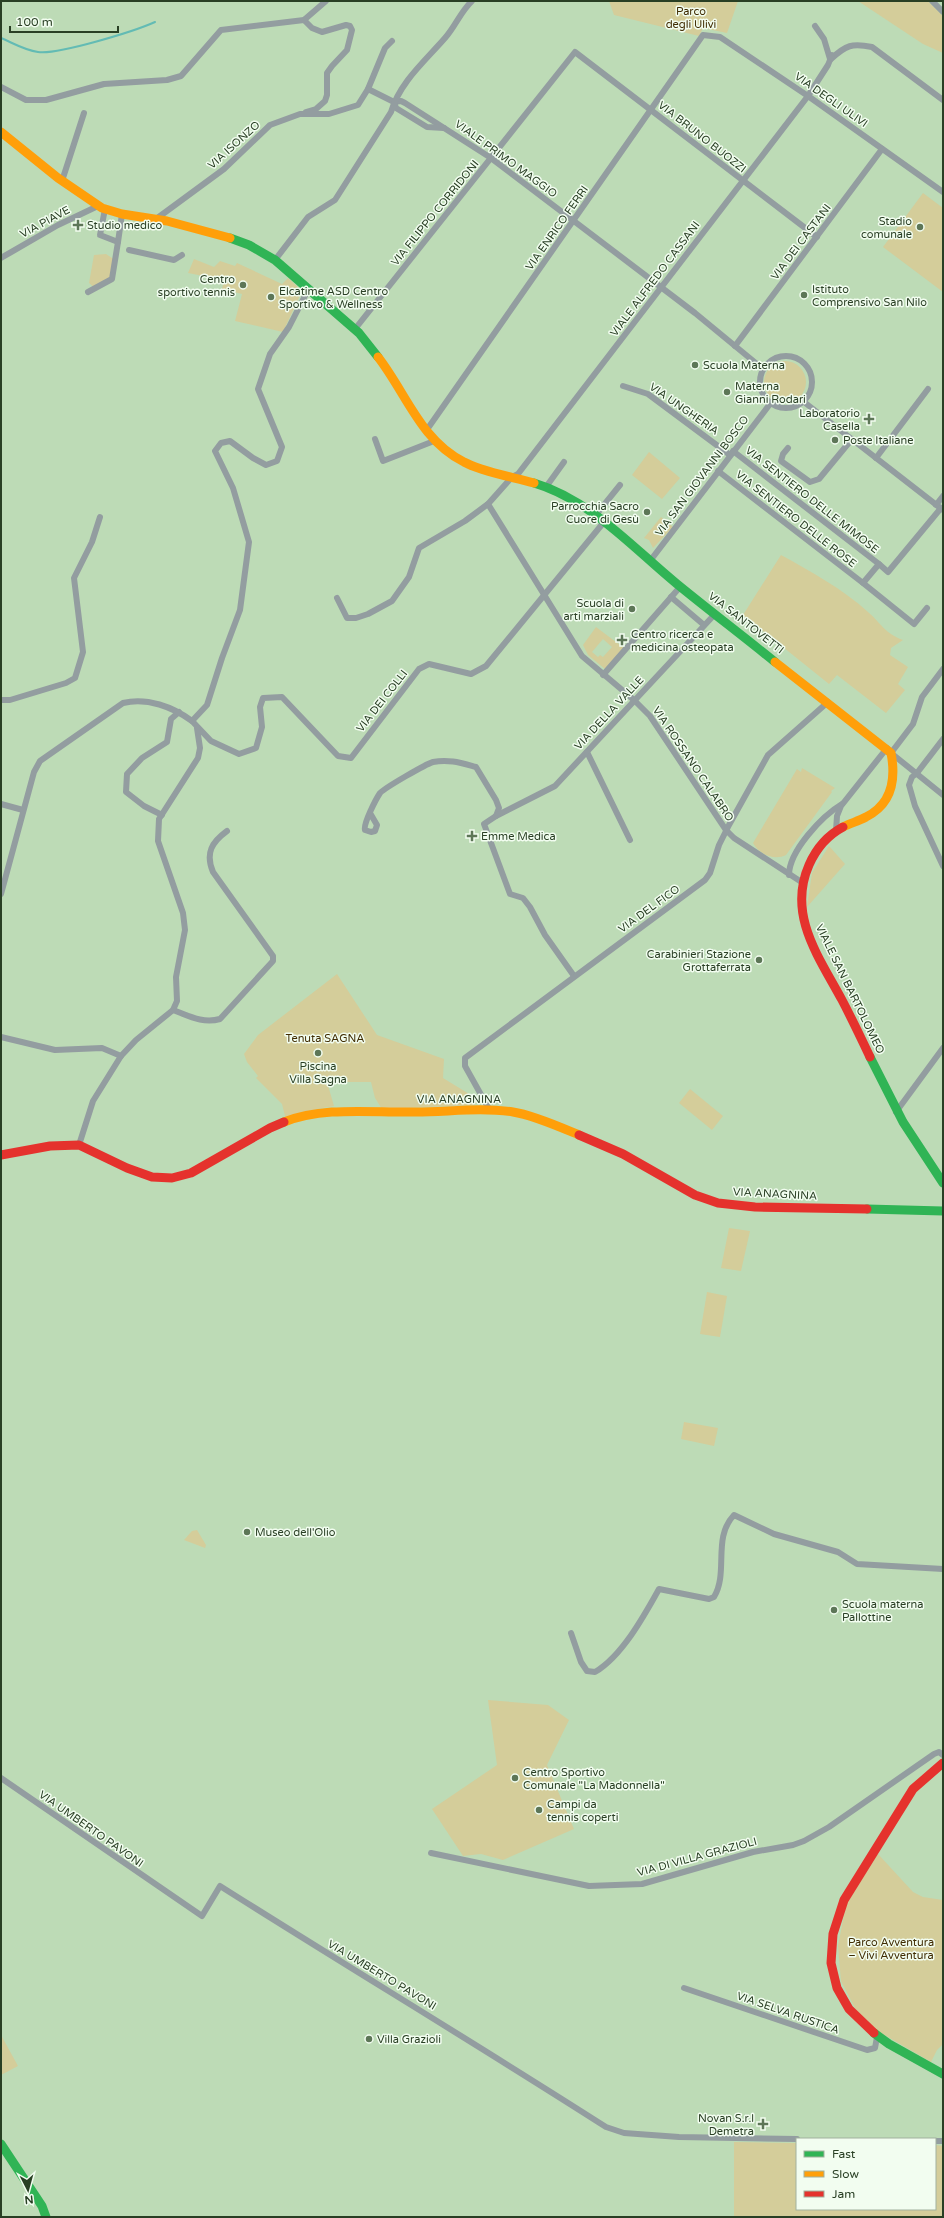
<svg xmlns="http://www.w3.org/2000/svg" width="944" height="2218" viewBox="0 0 944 2218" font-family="'Varela Round',sans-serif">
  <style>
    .green { fill: #d4cd9a; fill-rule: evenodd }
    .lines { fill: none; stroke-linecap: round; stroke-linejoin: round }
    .stream { stroke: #63bbb4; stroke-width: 2 }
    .street { stroke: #939da0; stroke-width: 6 }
    .fast { stroke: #30b455; stroke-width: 9 }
    .slow { stroke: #ff9f0a; stroke-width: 9 }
    .jam { stroke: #e5322d; stroke-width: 9 }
    .poi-dot { fill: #5d7657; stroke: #f2fdf0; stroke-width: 1.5 }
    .labels { text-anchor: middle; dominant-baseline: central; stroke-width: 3; stroke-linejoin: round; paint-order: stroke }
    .park-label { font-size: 11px; fill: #402c02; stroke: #f2fdf0 }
    .street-label { font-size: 11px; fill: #293f24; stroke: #f2fdf0 }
    .poi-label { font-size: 11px; fill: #293f24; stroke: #f2fdf0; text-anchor: start }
  </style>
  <rect width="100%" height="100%" fill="#bddbb6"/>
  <g class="green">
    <polygon points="609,1 738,1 727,33 703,28 699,36 614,15"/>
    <polygon points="858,1 928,1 943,16 943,53 923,44"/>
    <polygon points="923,193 943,208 943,292 883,247"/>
    <polygon points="106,254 115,260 112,279 95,288 89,283 94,255"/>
    <polygon points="194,259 214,267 220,261 235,266 237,263 282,284 288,278 302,291 283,332 235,321 242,294 222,289 224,280 188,273"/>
    <circle cx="785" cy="382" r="21"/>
    <polygon points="649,452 680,478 662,499 632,475"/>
    <polygon points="661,517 673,527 653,548 649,540 644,538"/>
    <path d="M781 555C810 571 843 589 868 612 882 624 884 633 903 640L891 648 890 655 908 667 898 684 905 690 886 713 837 675 829 684 743 615Z"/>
    <path d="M596 627 624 648 605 669 588 655 583 645ZM603 639 612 647 603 657 600 655 598 657 592 652Z"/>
    <path d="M802 768 835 788 831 791 832 792 786 855C774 861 759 854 753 843L797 769 801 772Z"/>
    <polygon points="829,846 845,864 807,907 812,873"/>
    <polygon points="337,974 377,1035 444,1059 443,1078 479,1100 474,1105 382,1109 375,1098 371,1082 327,1082 334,1106 317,1109 288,1119 285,1116 282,1104 256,1078 258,1076 247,1062 244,1054 258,1035"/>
    <polygon points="690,1089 723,1116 712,1130 679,1103"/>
    <polygon points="729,1228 750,1231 741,1271 721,1268"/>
    <polygon points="707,1292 727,1296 720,1337 700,1334"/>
    <polygon points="684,1422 718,1428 714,1446 681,1439"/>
    <polygon points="197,1530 206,1545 205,1548 184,1540 192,1531"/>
    <polygon points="488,1700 548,1705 569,1720 547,1765 574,1829 503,1860 481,1854 463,1856 432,1809 497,1765"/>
    <polygon points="878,1854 913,1892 923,1897 943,1900 943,2044 937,2050 931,2062 876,2030 856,2010 841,1981 838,1946 846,1905"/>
    <polygon points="1,2035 18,2066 1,2075"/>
    <polygon points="734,2142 797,2143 797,2209 935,2209 935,2145 943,2146 943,2217 734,2217"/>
  </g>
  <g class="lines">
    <path class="stream" d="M1 38C13 43 24 50 38 52 58 55 135 31 155 22"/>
    <g class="street">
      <polyline points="932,1 943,12"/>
      <polyline points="304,20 312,28 322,32 346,25 350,26 352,30 347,50 332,66 327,73 327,95 325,101 316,109 306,112"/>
      <polyline points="815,26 824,39 830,59"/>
      <path d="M831 59C846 45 852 43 872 47L943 100"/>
      <polyline points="1,87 26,100 46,100 104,84 167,80 181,76 221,30 304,20 326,1"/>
      <polyline points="368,89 385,48 392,41"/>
      <polyline points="394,102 401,101 405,103 491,158 695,313 763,369"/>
      <polyline points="394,102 396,108 427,127 444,128"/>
      <polyline points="62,181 84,113"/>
      <polyline points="105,209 100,235 118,242 122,214"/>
      <polyline points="156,219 224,169 270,125 300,114 329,114 358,105 368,89 394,102"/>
      <polyline points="129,250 174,260 182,255"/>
      <polyline points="1,258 58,225 98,206"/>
      <path d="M275 260 308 217 335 200 391 112C400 82 425 61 445 38 455 27 461 11 472 1"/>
      <polyline points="88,292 112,279 118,242"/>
      <polyline points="355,329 575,52 817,237"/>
      <polyline points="735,346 882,149"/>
      <circle cx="786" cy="382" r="26"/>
      <polyline points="623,386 648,394 730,455"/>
      <polyline points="804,402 943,510"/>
      <polyline points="426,431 703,35 720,37 808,96 943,192"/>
      <polyline points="375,439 383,461 434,441"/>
      <polyline points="788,448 783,454 781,461 810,482 819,479 852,439"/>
      <polyline points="733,451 879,564"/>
      <polyline points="876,458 928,389"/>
      <polyline points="718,471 863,583 879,564 888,572 941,508"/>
      <polyline points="546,487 564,462"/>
      <polyline points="488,504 582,656 634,700 650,716 726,830 734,838 803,883"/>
      <polyline points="936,505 943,496"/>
      <polyline points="595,516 620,485"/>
      <polyline points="650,561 770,404"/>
      <polyline points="863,583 914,624 927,608"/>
      <polyline points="671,597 704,625"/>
      <polyline points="337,598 347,618 356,618 368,614 392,601 409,577 419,548 465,521 488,504 512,477 518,474 808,96 828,65 832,55"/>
      <polyline points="943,669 922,697 913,724 891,753 943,795"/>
      <polyline points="603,675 680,587"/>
      <polyline points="1,700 10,700 66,683 75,678 83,652 74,578 92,542 100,517"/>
      <polyline points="192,721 211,741 239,754 256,748 262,727 260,707 263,698 282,697 338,756 351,758 419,669 429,664 471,674 486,666 604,522"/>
      <polyline points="943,739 917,773 912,777 909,785 915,806 943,866"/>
      <polyline points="587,752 630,840"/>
      <polyline points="1,804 23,810"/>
      <path d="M370 813 377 825 375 831 371 832 365 830C363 824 376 799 380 793 386 787 426 764 433 762 449 759 461 763 476 767L496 800 499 808 496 816 484 824 510 894 523 898 530 907 545 935 574 976"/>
      <polyline points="162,815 144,806 126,792 127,774 142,758 167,742 171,719 179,712"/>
      <polyline points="496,816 555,786 715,614"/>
      <polyline points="836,831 837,816 841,806 887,748"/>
      <path d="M789 875C789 851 822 816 842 804"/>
      <path d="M1 894 34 772 40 761 123 703C147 697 173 707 192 721L207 705 222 658 240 610 249 542 233 488 215 451 221 443 230 441 253 458 266 465 277 461 282 447 258 389 270 354 289 327 309 288"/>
      <path d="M173 1010C189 1016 203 1024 220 1019L273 961V956L213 872C205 853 212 842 227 831"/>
      <polyline points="1,1037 55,1050 102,1048 121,1056"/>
      <polyline points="489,1109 465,1066 465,1058 705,880 710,873 719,845 729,825 768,755 828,702"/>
      <polyline points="896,1112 943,1048"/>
      <polyline points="79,1145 93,1101 121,1056 136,1040 173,1010 177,1001 176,977 185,930 183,913 158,841 159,819 198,758 200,748 197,728"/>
      <path d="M571 1633 581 1662 587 1671 595 1672C622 1656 644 1616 659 1589L709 1599 714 1597C729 1572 712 1538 734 1515L774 1534 838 1552 857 1564 943 1569"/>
      <path d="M1 1778 202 1916 220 1886C348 1967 478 2045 606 2127L624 2133 679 2137 797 2139"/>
      <polyline points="431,1853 589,1886 642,1884 753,1852 793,1845 804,1841 829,1827 934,1754 939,1752 943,1755"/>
      <polyline points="684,1988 867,2050 875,2048 877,2037"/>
      <polyline points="935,2141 943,2141"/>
    </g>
    <g class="fast">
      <polyline points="230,238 249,245 275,260 359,333 378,357"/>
      <path d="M534 483C591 500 633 548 677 584 710 611 743 636 775 662"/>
      <polyline points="870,1057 903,1122 943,1183"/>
      <polyline points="867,1209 943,1211"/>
      <polyline points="874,2033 889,2044 943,2074"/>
      <polyline points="1,2144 42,2206 46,2217"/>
    </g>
    <g class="slow">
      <polyline points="1,132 58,178 102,208 122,214 167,221 230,238"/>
      <path d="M378 357C406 393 421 441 464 462 482 472 513 477 534 483"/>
      <path d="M775 662 891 753C896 779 892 804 866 817 859 821 851 823 843 827"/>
      <path d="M284 1122C325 1106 372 1113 416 1112 448 1112 480 1107 513 1112 533 1115 560 1127 579 1135"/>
    </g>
    <g class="jam">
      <path d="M843 827C828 835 816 849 809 865 787 915 819 957 842 1000 852 1019 861 1038 870 1057"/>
      <polyline points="579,1135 623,1154 695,1195 718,1203 755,1207 867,1209"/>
      <polyline points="1,1155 50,1146 79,1145 127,1168 152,1177 172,1178 191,1173 270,1128 284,1122"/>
      <polyline points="874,2033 849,2009 837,1988 831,1963 833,1934 844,1900 913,1789 943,1763"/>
    </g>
  </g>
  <g class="poi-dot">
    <path d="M76 219h4v4h4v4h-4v4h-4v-4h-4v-4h4z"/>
    <circle cx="920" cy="227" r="4"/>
    <circle cx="243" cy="285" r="4"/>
    <circle cx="804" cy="295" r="4"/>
    <circle cx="271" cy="297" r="4"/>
    <circle cx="695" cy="365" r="4"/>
    <circle cx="727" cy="392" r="4"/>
    <path d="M867 413h4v4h4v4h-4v4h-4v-4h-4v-4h4z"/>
    <circle cx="835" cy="440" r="4"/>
    <circle cx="647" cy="512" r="4"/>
    <circle cx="632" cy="609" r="4"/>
    <path d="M620 634h4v4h4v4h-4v4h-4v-4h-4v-4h4z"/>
    <path d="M470 830h4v4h4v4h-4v4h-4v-4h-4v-4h4z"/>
    <circle cx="759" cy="960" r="4"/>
    <circle cx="318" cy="1053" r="4"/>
    <circle cx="247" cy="1532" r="4"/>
    <circle cx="834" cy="1610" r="4"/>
    <circle cx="515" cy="1778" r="4"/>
    <circle cx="539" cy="1810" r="4"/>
    <circle cx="369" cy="2039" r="4"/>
    <path d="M761 2118h4v4h4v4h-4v4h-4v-4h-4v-4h4z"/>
  </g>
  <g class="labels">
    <g class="park-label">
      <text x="691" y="11">Parco<tspan x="691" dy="13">degli Ulivi</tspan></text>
      <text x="325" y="1038">Tenuta SAGNA</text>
      <text x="891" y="1942">Parco Avventura<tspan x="891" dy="13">– Vivi Avventura</tspan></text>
    </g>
    <g class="street-label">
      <text transform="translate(831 100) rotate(35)">VIA DEGLI ULIVI</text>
      <text transform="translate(702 137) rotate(38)">VIA BRUNO BUOZZI</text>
      <text transform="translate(234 145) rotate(-42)">VIA ISONZO</text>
      <text transform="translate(506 159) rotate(36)">VIALE PRIMO MAGGIO</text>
      <text transform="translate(435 213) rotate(-51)">VIA FILIPPO CORRIDONI</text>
      <text transform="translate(45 222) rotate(-28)">VIA PIAVE</text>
      <text transform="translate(557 228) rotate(-55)">VIA ENRICO FERRI</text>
      <text transform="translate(801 242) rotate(-53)">VIA DEI CASTANI</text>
      <text transform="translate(655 279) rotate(-53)">VIALE ALFREDO CASSANI</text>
      <text transform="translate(684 409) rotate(35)">VIA UNGHERIA</text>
      <text transform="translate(702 476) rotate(-53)">VIA SAN GIOVANNI BOSCO</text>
      <text transform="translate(812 500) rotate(38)">VIA SENTIERO DELLE MIMOSE</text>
      <text transform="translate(796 519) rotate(38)">VIA SENTIERO DELLE ROSE</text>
      <text transform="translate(746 623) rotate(38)">VIA SANTOVETTI</text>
      <text transform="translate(382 701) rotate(-52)">VIA DEI COLLI</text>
      <text transform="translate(609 713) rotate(-47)">VIA DELLA VALLE</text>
      <text transform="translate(693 764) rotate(56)">VIA ROSSANO CALABRO</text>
      <text transform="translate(649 909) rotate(-36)">VIA DEL FICO</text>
      <text transform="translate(850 989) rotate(64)">VIALE SAN BARTOLOMEO</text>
      <text x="459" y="1099">VIA ANAGNINA</text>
      <text transform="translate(775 1194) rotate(3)">VIA ANAGNINA</text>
      <text transform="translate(91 1829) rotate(35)">VIA UMBERTO PAVONI</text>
      <text transform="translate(697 1857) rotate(-15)">VIA DI VILLA GRAZIOLI</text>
      <text transform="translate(382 1975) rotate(31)">VIA UMBERTO PAVONI</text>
      <text transform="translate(788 2013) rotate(19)">VIA SELVA RUSTICA</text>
    </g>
    <g class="poi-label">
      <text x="912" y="221" text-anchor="end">Stadio<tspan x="912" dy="13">comunale</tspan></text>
      <text x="87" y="225">Studio medico</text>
      <text x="235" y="279" text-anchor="end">Centro<tspan x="235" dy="13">sportivo tennis</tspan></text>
      <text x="812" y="289">Istituto<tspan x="812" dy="13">Comprensivo San Nilo</tspan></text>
      <text x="279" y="291">Elcatime ASD Centro<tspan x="279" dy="13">Sportivo &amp; Wellness</tspan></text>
      <text x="703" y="365">Scuola Materna</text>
      <text x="735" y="386">Materna<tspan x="735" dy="13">Gianni Rodari</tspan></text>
      <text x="860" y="413" text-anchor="end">Laboratorio<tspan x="860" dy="13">Casella</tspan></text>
      <text x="843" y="440">Poste Italiane</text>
      <text x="639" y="506" text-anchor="end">Parrocchia Sacro<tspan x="639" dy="13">Cuore di Gesù</tspan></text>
      <text x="624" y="603" text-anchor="end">Scuola di<tspan x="624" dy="13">arti marziali</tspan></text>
      <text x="631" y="634">Centro ricerca e<tspan x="631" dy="13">medicina osteopata</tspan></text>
      <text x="481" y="836">Emme Medica</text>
      <text x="751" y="954" text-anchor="end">Carabinieri Stazione<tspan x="751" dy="13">Grottaferrata</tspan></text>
      <text x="318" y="1066" text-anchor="middle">Piscina<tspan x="318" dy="13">Villa Sagna</tspan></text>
      <text x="255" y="1532">Museo dell'Olio</text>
      <text x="842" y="1604">Scuola materna<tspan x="842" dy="13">Pallottine</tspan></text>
      <text x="523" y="1772">Centro Sportivo<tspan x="523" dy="13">Comunale "La Madonnella"</tspan></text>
      <text x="547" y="1804">Campi da<tspan x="547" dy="13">tennis coperti</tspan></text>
      <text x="377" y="2039">Villa Grazioli</text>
      <text x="754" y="2118" text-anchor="end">Novan S.r.l<tspan x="754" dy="13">Demetra</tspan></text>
    </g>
  </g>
  <rect width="944" height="2218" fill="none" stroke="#293f24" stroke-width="4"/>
  <rect x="796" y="2138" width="140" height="72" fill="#f2fdf0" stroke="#a2b19e"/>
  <rect x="804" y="2151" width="20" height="6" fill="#30b455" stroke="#a2b19e"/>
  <text x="832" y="2158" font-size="12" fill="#293f24">Fast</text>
  <rect x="804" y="2171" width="20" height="6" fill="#ff9f0a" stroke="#a2b19e"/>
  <text x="832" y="2178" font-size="12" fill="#293f24">Slow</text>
  <rect x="804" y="2191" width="20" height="6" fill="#e5322d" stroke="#a2b19e"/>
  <text x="832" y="2198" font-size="12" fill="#293f24">Jam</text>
  <g transform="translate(28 2190) rotate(174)" stroke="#f2fdf0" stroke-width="3" paint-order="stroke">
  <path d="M0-3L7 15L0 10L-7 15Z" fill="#293f24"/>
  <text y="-6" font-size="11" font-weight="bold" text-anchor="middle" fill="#293f24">N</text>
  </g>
  <path d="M10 26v6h108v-6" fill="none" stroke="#293f24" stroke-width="2"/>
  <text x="16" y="26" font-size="12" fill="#293f24" stroke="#f2fdf0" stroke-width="3" paint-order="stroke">100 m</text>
</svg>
